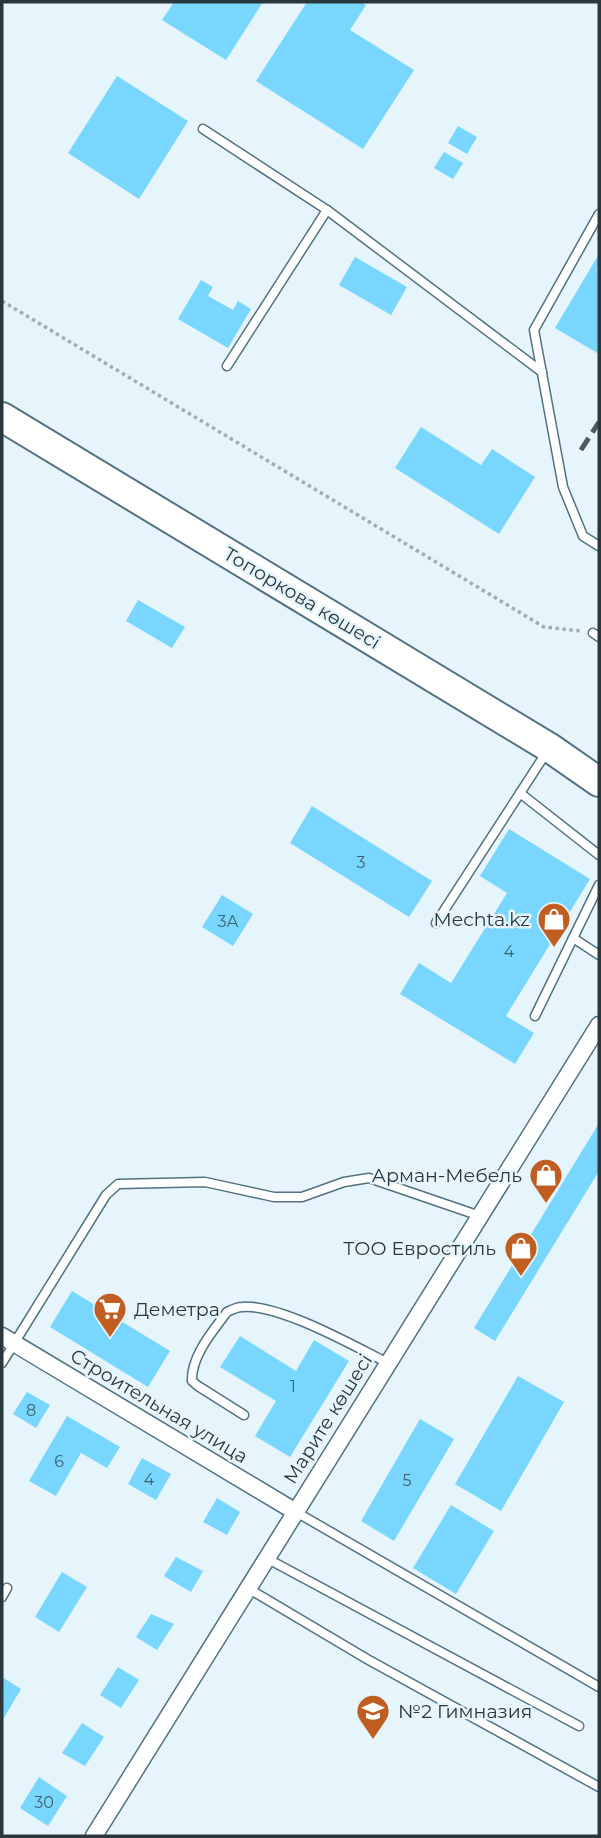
<svg xmlns="http://www.w3.org/2000/svg" width="601" height="1838" viewBox="0 0 601 1838" font-family="Montserrat,sans-serif">
  <style>
    .building { fill: #79d7ff }
    .lines { fill: none; stroke-linecap: round; stroke-linejoin: round }
    .service-casing { stroke: #527280; stroke-width: 11 }
    .minor-casing { stroke: #527280; stroke-width: 19 }
    .trunk-casing { stroke: #527280; stroke-width: 32 }
    .path { stroke: #a0aeb4; stroke-width: 3.5; stroke-dasharray: 3.5 3.5; stroke-linecap: butt }
    .service { stroke: #fff; stroke-width: 8 }
    .minor { stroke: #fff; stroke-width: 16 }
    .trunk { stroke: #fff; stroke-width: 28 }
    .rail { stroke: #4c5a60; stroke-width: 5; stroke-dasharray: 14 7; stroke-linecap: butt }
    .labels { text-anchor: middle; dominant-baseline: central; stroke-width: 5; stroke-linejoin: round; paint-order: stroke }
    .number-label { font-size: 16px; fill: #3e606e }
    .street-label { font-size: 19px; fill: #2a383e; stroke: #e6f4fb }
    .poi-label { font-size: 19px; fill: #2a383e; stroke: #e6f4fb; text-anchor: end }
  </style>
  <rect width="100%" height="100%" fill="#e6f4fb"/>
  <g class="building">
    <polygon points="174,2 263,2 226,60 162,20"/>
    <polygon points="307,2 361,2 366,5 350,30 414,70 363,149 256,81"/>
    <polygon points="117,76 188,121 139,199 68,153"/>
    <polygon points="458,126 477,137 467,154 448,143"/>
    <polygon points="444,152 463,163 453,179 434,168"/>
    <polygon points="599,254 599,354 555,328"/>
    <polygon points="355,257 407,287 391,315 339,285"/>
    <polygon points="201,280 213,287 208,296 233,310 238,301 251,309 228,348 178,319"/>
    <polygon points="421,427 481,465 492,449 535,477 499,534 395,468"/>
    <polygon points="138,600 185,627 172,648 126,621"/>
    <polygon points="312,806 432,881 409,917 290,843"/>
    <polygon points="509,829 590,879 506,1016 534,1033 515,1064 400,994 419,963 451,983 507,893 480,876"/>
    <polygon points="222,895 253,914 233,946 202,927"/>
    <polygon points="599,1123 599,1171 495,1341 474,1328"/>
    <polygon points="72,1291 170,1351 148,1387 50,1327"/>
    <polygon points="240,1336 296,1371 314,1340 349,1361 290,1457 255,1436 276,1401 220,1367"/>
    <polygon points="518,1376 564,1402 501,1511 455,1484"/>
    <polygon points="27,1392 50,1405 36,1428 13,1414"/>
    <polygon points="67,1416 120,1447 107,1468 81,1453 56,1496 29,1481"/>
    <polygon points="420,1419 454,1439 394,1541 361,1521"/>
    <polygon points="142,1458 171,1474 156,1500 128,1484"/>
    <polygon points="217,1498 240,1512 227,1535 203,1522"/>
    <polygon points="451,1505 494,1531 456,1594 413,1568"/>
    <polygon points="176,1557 203,1571 191,1592 164,1576"/>
    <polygon points="62,1572 87,1587 59,1632 35,1617"/>
    <polygon points="151,1614 174,1624 157,1650 136,1637"/>
    <polygon points="118,1667 139,1680 121,1708 100,1695"/>
    <polygon points="2,1677 21,1689 2,1721"/>
    <polygon points="82,1723 104,1737 85,1766 62,1753"/>
    <polygon points="39,1777 67,1796 48,1826 20,1808"/>
  </g>
  <g class="lines">
    <defs>
      <g id="service">
        <polyline points="203,129 327,210 542,372"/>
        <polyline points="599,214 534,330 563,487 583,536 599,546"/>
        <polyline points="227,366 327,210"/>
        <polyline points="593,633 599,637"/>
        <polyline points="520,793 599,855"/>
        <polyline points="436,923 546,753"/>
        <polyline points="573,938 599,955"/>
        <polyline points="535,1016 599,885"/>
        <polyline points="2,1363 106,1195 118,1184 205,1182 274,1197 302,1197 344,1182 369,1178 480,1216"/>
        <path d="M244 1415 198 1386 192 1381C191 1356 213 1331 227 1312 231 1310 237 1307 242 1307 278 1303 354 1346 388 1363"/>
        <polyline points="296,1512 599,1687"/>
        <polyline points="268,1559 579,1726"/>
        <polyline points="249,1589 367,1659 599,1787"/>
        <polyline points="2,1597 7,1588"/>
      </g>
      <g id="minor">
        <polyline points="2,1336 296,1512"/>
        <polyline points="94,1836 599,1025"/>
      </g>
      <polyline id="trunk" points="2,417 550,748 599,782"/>
    </defs>
    <use href="#service" class="service-casing"/>
    <use href="#minor" class="minor-casing"/>
    <use href="#trunk" class="trunk-casing"/>
    <polyline class="path" points="2,301 544,627 581,631"/>
    <use href="#service" class="service"/>
    <use href="#minor" class="minor"/>
    <use href="#trunk" class="trunk"/>
    <polyline class="rail" points="581,450 599,422"/>
  </g>
  <defs>
    <symbol id="shop-pin" viewBox="-11 -11 22 30"><path d="M0 17L-7.5 6A9.5 9.5 0 1 1 7.5 6Z" fill="#c05e22" stroke="#e6f4fb"/><path d="M-5-2.5h2.3a2.7 3.5 0 0 1 5.4 0H5L5.5 6h-11ZM-1.5-2.5h3a1.5 2.3 0 0 0-3 0Z" fill="#fff"/></symbol>
    <symbol id="supermarket-pin" viewBox="-11 -11 22 30"><path d="M0 17L-7.5 6A9.5 9.5 0 1 1 7.5 6Z" fill="#c05e22" stroke="#e6f4fb"/><path d="M-6-5.5h2.5l.6 2H6L4.5 2H-2.5L-4.4-4H-6ZM-1.5 3.2a1.3 1.3 0 1 0 .1 0ZM3 3.2a1.3 1.3 0 1 0 .1 0Z" fill="#fff"/></symbol>
    <symbol id="school-pin" viewBox="-11 -11 22 30"><path d="M0 17L-7.5 6A9.5 9.5 0 1 1 7.5 6Z" fill="#c05e22" stroke="#e6f4fb"/><path d="M0-5L7-2L0 1L-7-2ZM-4 1L0 2.5L4 1V4Q0 6-4 4Z" fill="#fff"/></symbol>
  </defs>
  <g fill-rule="evenodd">
    <use href="#shop-pin" x="535" y="900" width="38" height="52"/>
    <use href="#shop-pin" x="527" y="1156" width="38" height="52"/>
    <use href="#shop-pin" x="502" y="1229" width="38" height="52"/>
    <use href="#supermarket-pin" x="91" y="1290" width="38" height="52"/>
    <use href="#school-pin" x="354" y="1692" width="38" height="52"/>
  </g>
  <g class="labels">
    <g class="number-label">
      <text x="361" y="862">3</text>
      <text x="228" y="921">3А</text>
      <text x="509" y="951">4</text>
      <text x="293" y="1386">1</text>
      <text x="31" y="1410">8</text>
      <text x="59" y="1461">6</text>
      <text x="149" y="1479">4</text>
      <text x="407" y="1480">5</text>
      <text x="44" y="1802">30</text>
    </g>
    <g class="street-label">
      <text transform="translate(302 598) rotate(31)">Топоркова көшесі</text>
      <text transform="translate(159 1406) rotate(31)">Строительная улица</text>
      <text transform="translate(328 1419) rotate(-58)">Марите көшесі</text>
    </g>
    <g class="poi-label">
      <text x="530" y="919">Mechta.kz</text>
      <text x="522" y="1175">Арман-Мебель</text>
      <text x="496" y="1248">ТОО Евростиль</text>
      <text x="134" y="1309" text-anchor="start">Деметра</text>
      <text x="398" y="1711" text-anchor="start">№2 Гимназия</text>
    </g>
  </g>
  <rect width="601" height="1838" fill="none" stroke="#2a383e" stroke-width="7"/>
</svg>
